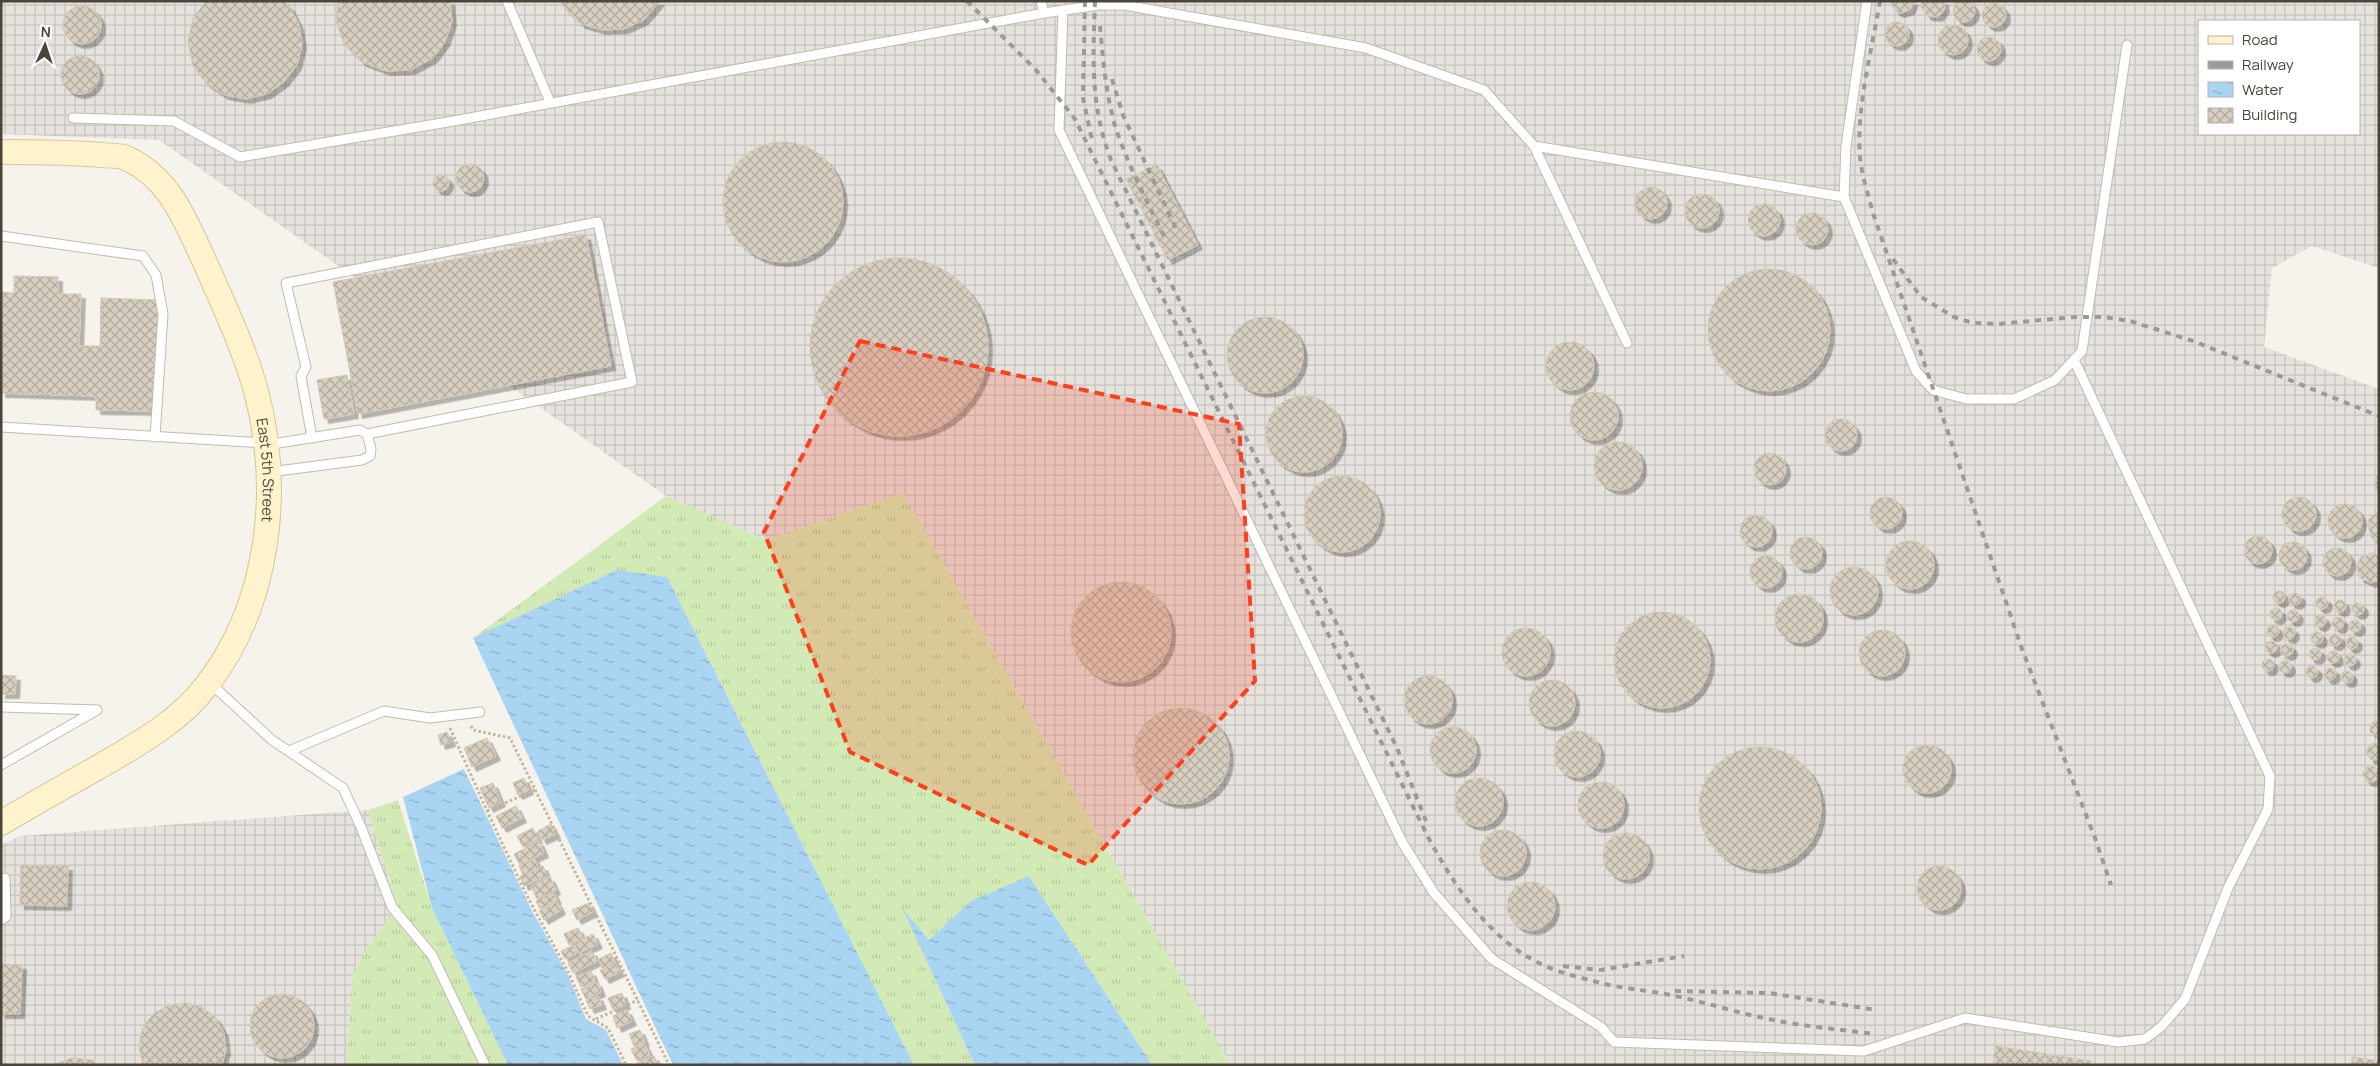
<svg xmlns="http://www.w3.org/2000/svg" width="2380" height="1066" viewBox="0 0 2380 1066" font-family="Manrope,sans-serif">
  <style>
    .industrial { fill: url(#industrial-grid); fill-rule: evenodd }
    .grass { fill: url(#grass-tufts) }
    .water { fill: url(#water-ripples) }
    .building { fill: url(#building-cross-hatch); stroke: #d3c7b4; filter: url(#shadow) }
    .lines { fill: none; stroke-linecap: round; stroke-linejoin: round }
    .lane-casing { stroke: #c2bbae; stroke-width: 11 }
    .secondary-casing { stroke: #d6c79b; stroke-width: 26 }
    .path { stroke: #c4b79f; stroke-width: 3; stroke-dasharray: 2.5 2.5; stroke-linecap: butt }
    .lane { stroke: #fff; stroke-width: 9 }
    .secondary { stroke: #fff3cd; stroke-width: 24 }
    .rail { stroke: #9a9a9a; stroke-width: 4; stroke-dasharray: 6 6; stroke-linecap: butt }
    .marked { fill: #fc3f1d; fill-opacity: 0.2; stroke: #fc3f1d; stroke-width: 4; stroke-dasharray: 10 6; stroke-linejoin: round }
    .labels { text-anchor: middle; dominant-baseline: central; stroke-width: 4.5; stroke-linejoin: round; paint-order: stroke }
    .street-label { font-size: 15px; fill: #4b4439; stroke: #fff }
  </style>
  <defs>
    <pattern id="industrial-grid" width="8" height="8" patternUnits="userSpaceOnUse" patternTransform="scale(1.25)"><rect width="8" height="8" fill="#e6e2dd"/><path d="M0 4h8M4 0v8" fill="none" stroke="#c7c3be"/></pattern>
    <pattern id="grass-tufts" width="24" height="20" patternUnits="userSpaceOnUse" patternTransform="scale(1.25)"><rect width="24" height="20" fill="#d2eab5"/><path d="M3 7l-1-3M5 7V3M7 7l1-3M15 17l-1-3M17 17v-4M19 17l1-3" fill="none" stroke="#b6ca9c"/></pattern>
    <pattern id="water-ripples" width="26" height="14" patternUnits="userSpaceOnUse" patternTransform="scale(1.25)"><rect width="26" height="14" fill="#a9d4f2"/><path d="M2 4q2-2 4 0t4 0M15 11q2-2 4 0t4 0" fill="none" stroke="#8caec5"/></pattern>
    <pattern id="building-cross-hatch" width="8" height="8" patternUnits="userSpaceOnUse" patternTransform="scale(1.25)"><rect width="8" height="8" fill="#d8cfc1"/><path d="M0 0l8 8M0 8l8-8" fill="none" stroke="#b1aa9e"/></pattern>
    <filter id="shadow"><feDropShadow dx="4.5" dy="4.5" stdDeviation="0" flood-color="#0004"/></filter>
  </defs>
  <rect width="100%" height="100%" fill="#f6f3ec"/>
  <g class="industrial">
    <path d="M1 1H2379V268L2312 246 2272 268 2264 347 2379 389V1065H1231L903 493 766 540 666 496 159 140 1 134ZM2199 21H2359V134H2199Z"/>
    <polygon points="368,810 397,905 353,970 346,1065 1,1065 1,845 20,836"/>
  </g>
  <g class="grass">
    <polygon points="903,493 1231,1065 1152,1065 1029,876 972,901 929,940 903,910 975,1065 914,1065 667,577 617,571 473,638 666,496 766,540"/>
    <polygon points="398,800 432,908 508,1065 346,1065 353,970 397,905 368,810"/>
  </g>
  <g class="water">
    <polygon points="617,570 667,577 914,1065 673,1065 473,638"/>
    <polygon points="464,769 532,911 568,975 586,1019 606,1030 623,1065 508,1065 432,908 403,797"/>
    <polygon points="1029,876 1152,1065 975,1065 902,908 929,940 971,901"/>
  </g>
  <g class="building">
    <circle cx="1964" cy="11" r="11"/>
    <polygon points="206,1 284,1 290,7 299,25 302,45 297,65 284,82 267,94 246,99 224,95 206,83 193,66 188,42 193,18"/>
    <polygon points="338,1 450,1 452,22 445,42 433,58 411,70 386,71 362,62 344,44 336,20"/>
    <polygon points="560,1 660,1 644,20 624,29 602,30 581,24 565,9"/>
    <polygon points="1890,1 1914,1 1910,10 1900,13 1895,11"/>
    <polygon points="1944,1 1945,9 1938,17 1927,16 1921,7 1922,1"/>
    <circle cx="1994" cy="15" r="12"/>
    <circle cx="82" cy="25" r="19"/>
    <circle cx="1897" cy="34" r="12"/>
    <circle cx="1953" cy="40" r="15"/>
    <circle cx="1989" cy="49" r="12"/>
    <circle cx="80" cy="75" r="19"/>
    <circle cx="783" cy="202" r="60"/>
    <circle cx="470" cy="178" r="14"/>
    <polygon points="1157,165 1198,245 1168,260 1126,179"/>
    <circle cx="441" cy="183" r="8"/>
    <circle cx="1651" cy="203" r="16"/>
    <circle cx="1702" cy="211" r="17"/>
    <circle cx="1764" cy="220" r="16"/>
    <circle cx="1812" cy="229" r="16"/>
    <polygon points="586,235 611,366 358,414 333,282"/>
    <circle cx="899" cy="347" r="89"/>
    <circle cx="1769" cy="330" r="61"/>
    <polygon points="14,276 58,277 58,294 81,294 79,346 100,346 101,298 158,300 155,411 96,410 96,396 1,393 1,292 14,293"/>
    <circle cx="1265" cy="355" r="38"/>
    <circle cx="1570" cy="366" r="24"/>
    <polygon points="347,375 354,414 324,419 317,380"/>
    <circle cx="1594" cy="416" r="24"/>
    <circle cx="1304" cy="434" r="38"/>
    <circle cx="1841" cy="435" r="16"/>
    <circle cx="1618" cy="466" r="24"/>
    <circle cx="1770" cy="469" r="16"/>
    <polygon points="2379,471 2379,495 2374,482"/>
    <circle cx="1342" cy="514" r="38"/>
    <circle cx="1886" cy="513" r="16"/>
    <circle cx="2299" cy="514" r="17"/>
    <circle cx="2345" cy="521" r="17"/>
    <polygon points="2379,511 2379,542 2372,538 2368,526 2369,519"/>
    <circle cx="1756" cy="531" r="16"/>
    <circle cx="2258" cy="550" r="14"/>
    <circle cx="1806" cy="553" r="16"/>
    <circle cx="1910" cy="565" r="24"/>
    <circle cx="2293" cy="556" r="14"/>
    <circle cx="2337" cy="562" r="14"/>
    <polygon points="2372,553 2379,556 2379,580 2371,583 2360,578 2356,567 2361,557"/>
    <circle cx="1766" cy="572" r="16"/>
    <circle cx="1854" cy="591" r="24"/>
    <circle cx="1121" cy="632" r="50"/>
    <circle cx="2279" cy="597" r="6"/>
    <circle cx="2295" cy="599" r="6"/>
    <circle cx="1799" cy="618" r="24"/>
    <circle cx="2322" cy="603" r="6"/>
    <circle cx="2340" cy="606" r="6"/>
    <circle cx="2358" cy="609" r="6"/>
    <circle cx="2276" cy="614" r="6"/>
    <circle cx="2293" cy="616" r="6"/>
    <circle cx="1662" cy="660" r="48"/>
    <circle cx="2320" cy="621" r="6"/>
    <circle cx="2338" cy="623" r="6"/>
    <circle cx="2355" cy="626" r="6"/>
    <circle cx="2273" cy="631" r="6"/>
    <circle cx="2289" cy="633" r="6"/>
    <circle cx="1526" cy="652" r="24"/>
    <circle cx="1882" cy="653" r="23"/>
    <circle cx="2317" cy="638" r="6"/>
    <circle cx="2335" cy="640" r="6"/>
    <circle cx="2352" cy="643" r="6"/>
    <circle cx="2271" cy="647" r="6"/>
    <circle cx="2287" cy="650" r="6"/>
    <circle cx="2315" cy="654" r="6"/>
    <circle cx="2333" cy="657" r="6"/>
    <circle cx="2350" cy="660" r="6"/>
    <circle cx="2268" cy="665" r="6"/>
    <circle cx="2285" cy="667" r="6"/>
    <circle cx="2312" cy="672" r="6"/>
    <circle cx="2330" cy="674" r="6"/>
    <circle cx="2347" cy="677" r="6"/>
    <polygon points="1,675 16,676 15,694 1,694"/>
    <circle cx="1428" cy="700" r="24"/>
    <circle cx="1552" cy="703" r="23"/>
    <circle cx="1181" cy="756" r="48"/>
    <polygon points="2374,721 2379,721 2379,737 2370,732 2370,728"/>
    <circle cx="1453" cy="750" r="23"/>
    <circle cx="1577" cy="754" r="23"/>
    <polygon points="447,732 451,742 441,745 438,735"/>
    <polygon points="487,738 496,756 472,767 464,748"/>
    <polygon points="2375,743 2379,745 2379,759 2374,760 2370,759 2366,751 2371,744"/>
    <circle cx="1927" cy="769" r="24"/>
    <circle cx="1760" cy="808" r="61"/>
    <circle cx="2371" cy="774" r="8"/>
    <polygon points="524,778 529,790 518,795 513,783"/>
    <circle cx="1479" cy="802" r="24"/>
    <circle cx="1601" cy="805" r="23"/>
    <polygon points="493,783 501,802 489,808 480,788"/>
    <polygon points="516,806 522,818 502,828 496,816"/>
    <polygon points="551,824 556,834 542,840 538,831"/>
    <polygon points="533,828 538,839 523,847 517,836"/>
    <circle cx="1503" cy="853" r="23"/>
    <circle cx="1626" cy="856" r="23"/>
    <polygon points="539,841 544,853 520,865 514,854"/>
    <polygon points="535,859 538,868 523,875 519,866"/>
    <polygon points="21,865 68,866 67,906 20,905"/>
    <circle cx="1939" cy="888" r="22"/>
    <polygon points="543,866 547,876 524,886 520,876"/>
    <polygon points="550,877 556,890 537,899 531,886"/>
    <circle cx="1531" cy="906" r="24"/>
    <polygon points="553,892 557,900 540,909 536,901"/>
    <polygon points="557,902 561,910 544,920 539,911"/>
    <polygon points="589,903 593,912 577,920 572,910"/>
    <polygon points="578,928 583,938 569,945 564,934"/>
    <polygon points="593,934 598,944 579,953 574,943"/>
    <polygon points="573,945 577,953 565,959 561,951"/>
    <polygon points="592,951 597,961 573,973 568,963"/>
    <polygon points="611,953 615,962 602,968 599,959"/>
    <polygon points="615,963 620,972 605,979 600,970"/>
    <polygon points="1,964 22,965 20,1014 1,1014"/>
    <polygon points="591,971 595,981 581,987 576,977"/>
    <polygon points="597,982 601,992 586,999 581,989"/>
    <polygon points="622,993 626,1005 613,1010 608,998"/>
    <circle cx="282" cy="1026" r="32"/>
    <polygon points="598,996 602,1005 590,1009 586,1000"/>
    <polygon points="186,1003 202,1007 216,1018 224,1033 226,1050 222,1065 143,1065 139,1047 142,1029 153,1014 169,1005"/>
    <polygon points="627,1010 632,1021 617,1028 613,1016"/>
    <polygon points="640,1030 645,1042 634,1046 629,1034"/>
    <polygon points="644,1043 650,1055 637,1061 631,1049"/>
    <polygon points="1995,1046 2091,1061 2090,1065 1993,1065"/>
    <polygon points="654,1056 658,1065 638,1065 637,1063"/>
    <polygon points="2352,1057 2379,1061 2379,1065 2351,1065"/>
    <polygon points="72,1058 91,1060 99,1065 52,1065"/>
  </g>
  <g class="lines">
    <defs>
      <g id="lane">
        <polyline points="507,1 550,102"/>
        <polyline points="1041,1 1044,13"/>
        <polyline points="1867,1 1846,146 1844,197 1916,371 1933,390 1966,399 2014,399 2055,380 2082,351 2127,45"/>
        <polyline points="1063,10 1059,130 1402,842 1434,893 1492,959 1601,1027 1614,1042 1864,1051 1965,1018 2118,1042 2145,1039 2161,1027 2185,999 2228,888 2268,809 2270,776 2074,360"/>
        <polyline points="73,118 174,121 240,157 448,122 1044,13 1099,5 1124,5 1366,48 1484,90 1534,146 1844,197"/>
        <polyline points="1534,146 1627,343"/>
        <polyline points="1,236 143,256 156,275 163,314 155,437"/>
        <polyline points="1,427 266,443"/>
        <polyline points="312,438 301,376 306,367 286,283 598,222 632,382 367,434"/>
        <polyline points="266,445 360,430 367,434 371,449 370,456 362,460 270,472"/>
        <polyline points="209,682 272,740 343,788 361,827 392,907 432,955 485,1065"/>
        <polyline points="1,707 97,710"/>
        <polyline points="289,751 384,711 430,718 480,712"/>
        <polyline points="1,765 97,710"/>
        <polyline points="1,920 6,917 5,878"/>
      </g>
      <g id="secondary">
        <path id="s1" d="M1 152C35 152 68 152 102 155 109 156 119 155 126 158 171 178 187 224 207 267 225 308 244 348 256 391 282 489 270 603 207 685 178 723 138 744 97 768 65 786 33 804 1 823"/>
      </g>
    </defs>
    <use href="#lane" class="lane-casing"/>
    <use href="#secondary" class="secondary-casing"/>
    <g class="path">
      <polyline points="471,726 473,730 510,738 669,1065"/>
      <polyline points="450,728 487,811 527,896 568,972 588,1016 608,1028 626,1065"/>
      <polyline points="487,811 537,789"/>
      <polyline points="596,1019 638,1000"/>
    </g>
    <use href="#lane" class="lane"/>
    <use href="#secondary" class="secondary"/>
    <g class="rail">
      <path d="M967 1 1036 70 1075 119 1428 837C1454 885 1488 938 1539 963 1557 972 1578 977 1597 982 1622 989 1649 990 1675 996 1705 1002 1734 1012 1764 1018 1799 1026 1837 1029 1873 1034"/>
      <polyline points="1085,1 1083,98 1092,140"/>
      <path d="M1095 1C1093 60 1090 104 1111 160L1397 748 1426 821"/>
      <path d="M1880 1C1872 50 1856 108 1860 157 1862 176 1868 195 1873 213L2022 649 2095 838 2111 885"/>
      <path d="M1100 26C1103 60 1106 96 1116 129 1129 167 1147 202 1165 238"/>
      <polyline points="1112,79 1123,115 1178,233"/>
      <polyline points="1893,259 1921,297 1954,317 1973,323 1998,324 2075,317 2104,317 2130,321 2193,341 2379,416"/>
      <polyline points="1563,966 1600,970 1684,956"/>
      <polyline points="1675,991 1769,993 1876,1010"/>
    </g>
  </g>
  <path class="marked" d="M860 341 1239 424 1255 681 1088 865 850 752 764 532Z"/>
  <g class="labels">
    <g class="street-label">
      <text stroke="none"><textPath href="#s1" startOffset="478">East 5th Street</textPath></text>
    </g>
  </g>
  <rect width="2380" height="1066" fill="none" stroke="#4b4439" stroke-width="5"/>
  <rect x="2198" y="20" width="162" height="115" fill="#ffffff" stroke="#b7b4b0"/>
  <rect x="2208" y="36" width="25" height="8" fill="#fff3cd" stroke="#b7b4b0"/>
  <text x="2242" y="45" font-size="15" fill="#4b4439">Road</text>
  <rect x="2208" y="61" width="25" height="8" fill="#9a9a9a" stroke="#b7b4b0"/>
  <text x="2242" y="70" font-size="15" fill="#4b4439">Railway</text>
  <rect x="2208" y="82" width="25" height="15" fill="url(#water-ripples)" stroke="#b7b4b0"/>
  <text x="2242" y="95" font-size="15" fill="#4b4439">Water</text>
  <rect x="2208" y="108" width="25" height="15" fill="url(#building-cross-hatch)" stroke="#b7b4b0"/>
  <text x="2242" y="120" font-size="15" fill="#4b4439">Building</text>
  <g transform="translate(45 45) rotate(3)" stroke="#ffffff" stroke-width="4" paint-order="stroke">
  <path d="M0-4L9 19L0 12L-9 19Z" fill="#4b4439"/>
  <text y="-8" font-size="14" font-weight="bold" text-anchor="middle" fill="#4b4439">N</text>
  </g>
</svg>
